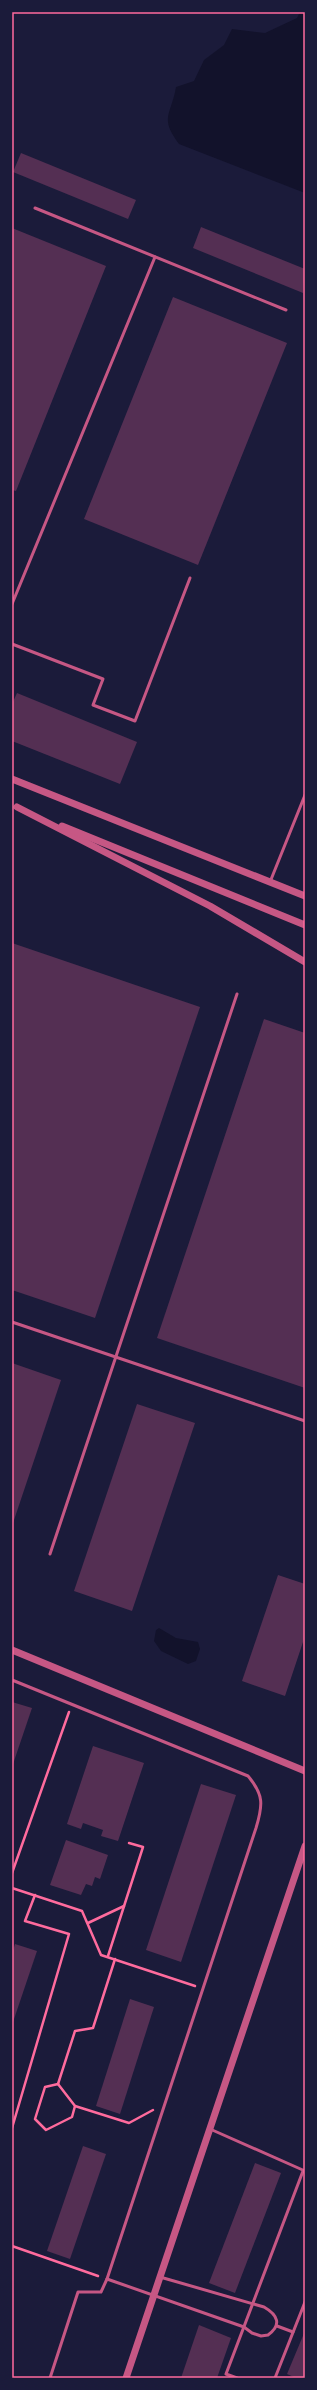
<svg xmlns="http://www.w3.org/2000/svg" width="317" height="2390" viewBox="0 0 317 2390" font-family="'Libre Baskerville',serif">
  <style>
    .water { fill: #12122b }
    .building { fill: #542f53 }
    .lines { fill: none; stroke-linecap: round; stroke-linejoin: round }
    .path { stroke: #ff6b9d; stroke-width: 2.5 }
    .service { stroke: #c65784; stroke-width: 3 }
    .tertiary { stroke: #c65784; stroke-width: 7 }
    .neatline { fill: none; stroke: #ff6b9d; stroke-width: 1.5 }
  </style>
  <rect width="100%" height="100%" fill="#1b1b3a"/>
  <g class="water">
    <path d="M300 12H305V193L179 144C159 117 171 116 176 87L194 81 204 60 224 45 232 29 265 33 297 18Z"/>
    <polygon points="159,1628 176,1638 198,1642 200,1649 196,1661 188,1664 161,1651 154,1641 156,1630"/>
  </g>
  <g class="building">
    <polygon points="21,153 136,200 128,219 13,172"/>
    <polygon points="201,227 305,269 303,293 193,248"/>
    <polygon points="12,228 106,266 16,491 12,490"/>
    <polygon points="173,297 287,343 198,565 84,519"/>
    <polygon points="17,693 137,742 120,784 12,741 12,704"/>
    <polygon points="12,943 200,1007 95,1318 12,1290"/>
    <polygon points="264,1019 305,1033 305,1388 157,1338"/>
    <polygon points="12,1363 61,1380 12,1526"/>
    <polygon points="137,1404 195,1423 132,1611 74,1591"/>
    <polygon points="278,1575 305,1584 305,1636 285,1696 242,1681"/>
    <polygon points="12,1702 32,1708 12,1767"/>
    <polygon points="93,1746 144,1763 118,1841 101,1836 103,1830 83,1823 81,1829 67,1824"/>
    <polygon points="201,1784 236,1795 181,1962 146,1950"/>
    <polygon points="66,1840 108,1855 100,1879 95,1877 92,1886 86,1884 81,1895 50,1885"/>
    <polygon points="15,1944 37,1951 12,2025 12,1954"/>
    <polygon points="130,1999 154,2007 120,2114 96,2106"/>
    <polygon points="83,2146 106,2154 70,2259 47,2251"/>
    <polygon points="255,2163 281,2173 235,2293 209,2283"/>
    <polygon points="199,2325 231,2338 217,2378 181,2378"/>
    <polygon points="305,2331 305,2378 296,2378 287,2374"/>
  </g>
  <g class="lines">
    <g class="path">
      <polyline points="12,1873 69,1712"/>
      <polyline points="12,1888 82,1911 101,1955 195,1986"/>
      <polyline points="88,1923 124,1906"/>
      <polyline points="108,1956 143,1847 129,1843"/>
      <polyline points="58,2084 75,2031 93,2028 115,1959"/>
      <polyline points="58,2084 75,2106 129,2123 153,2110"/>
      <polyline points="58,2084 45,2087 35,2119 46,2130 72,2117 75,2106"/>
      <polyline points="12,2128 69,1934 25,1921 35,1895"/>
      <polyline points="12,2246 98,2276"/>
    </g>
    <g class="service">
      <polyline points="35,208 286,310"/>
      <polyline points="12,604 155,257"/>
      <polyline points="12,644 103,679 93,705 135,721 190,578"/>
      <polyline points="270,882 305,795"/>
      <polyline points="12,1322 305,1421"/>
      <polyline points="50,1554 237,994"/>
      <path d="M12 1680 248 1776C264 1795 263 1805 256 1828L107 2279 101 2292H78L50 2378"/>
      <polyline points="210,2129 305,2171"/>
      <path d="M107 2279 244 2327 252 2333 261 2336 268 2335C282 2325 278 2315 264 2307L160 2277"/>
      <polyline points="277,2326 293,2332"/>
      <polyline points="237,2378 226,2374 303,2171"/>
      <polyline points="275,2378 305,2302"/>
    </g>
    <g class="tertiary">
      <polyline points="12,779 305,896"/>
      <polyline points="17,807 210,906 305,962"/>
      <polyline points="62,826 305,925"/>
      <polyline points="12,1650 305,1771"/>
      <polyline points="126,2378 305,1846"/>
    </g>
  </g>
  <rect width="317" height="2390" fill="none" stroke="#1b1b3a" stroke-width="26"/>
  <rect x="13" y="13" width="291" height="2364" class="neatline"/>
</svg>
